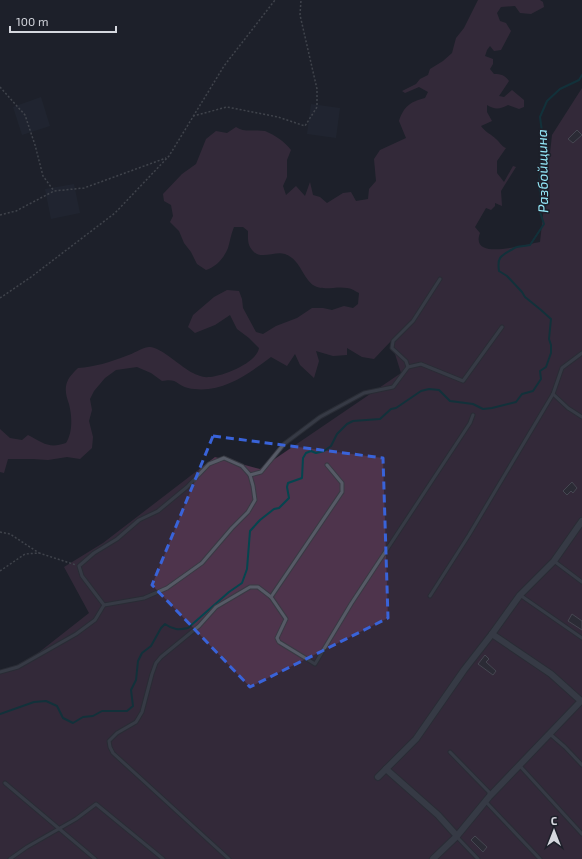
<svg xmlns="http://www.w3.org/2000/svg" width="582" height="859" viewBox="0 0 582 859" font-family="'Exo 2',sans-serif">
  <style>
    .built { fill: #242938 }
    .green { fill: #4e344c }
    .lines { fill: none; stroke-linecap: round; stroke-linejoin: round }
    .stream { stroke: #05454f; stroke-width: 2 }
    .building { fill: #3c3843; stroke: #777380 }
    .lane-casing { stroke: #383a43; stroke-width: 5 }
    .street-casing { stroke: #383a43; stroke-width: 8 }
    .path { stroke: #6a6d75; stroke-width: 1.5; stroke-dasharray: 2 2; stroke-linecap: butt }
    .lane { stroke: #565a66; stroke-width: 3 }
    .street { stroke: #565a66; stroke-width: 6 }
    .marked { fill: none; stroke: #3963d9; stroke-width: 3; stroke-dasharray: 8 5; stroke-linejoin: round }
    .labels { text-anchor: middle; dominant-baseline: central; stroke-width: 3.5; stroke-linejoin: round; paint-order: stroke }
    .water-label { font-size: 14px; font-style: italic; fill: #94e8f9; stroke: #1d202a }
  </style>
  <rect width="100%" height="100%" fill="#1d202a"/>
  <g class="built">
    <polygon points="41,97 50,126 22,135 13,107"/>
    <polygon points="311,104 340,108 336,138 307,134"/>
    <polygon points="74,184 80,213 51,219 45,189"/>
  </g>
  <path class="green" d="M478 0H540L543 2 544 7 531 14 520 13 515 6 501 7 497 13 500 21 506 23 511 31 501 50 494 51 490 46 487 50 485 56 493 59V64L490 69 494 74C501 74 505 75 509 81L499 96 504 97 512 90 524 100V107L519 109 508 105C500 109 495 110 487 105V112L492 121 481 126C485 132 491 134 496 139 500 142 501 146 506 148L497 161V173L504 182 513 166 516 167 501 191 502 206 495 203V206L491 210 486 208 475 227 480 233C469 262 527 244 540 242L552 135 582 88V859H0V674L33 657 89 613 64 567 103 543 215 457 260 469 401 373 391 341 374 359 362 357 347 348V355L333 356 316 351 319 361 314 378 300 365 295 354 287 366 271 357C247 375 220 395 188 388 176 385 178 378 162 381L151 373 137 367 116 370 105 378 94 391 90 399 92 410 89 421 93 437 92 448 80 459 67 457 48 460 33 459H8L4 473 0 472V429L10 438 22 440 28 435C43 443 49 449 66 443 73 432 72 416 69 404 66 396 64 388 68 380 70 376 75 371 78 368 95 367 110 362 126 356 133 354 141 348 149 347 160 346 182 368 193 373 197 375 204 378 208 377 221 377 257 363 259 348L249 338 237 329 230 315 215 325 195 333 188 327 193 315 214 297 227 290 239 291 242 299 243 308 256 332 263 334 276 326 297 318 312 308H323L332 310 344 306 353 308 358 304 359 293C355 291 351 288 347 288 338 286 326 290 317 287 303 282 302 260 285 254 274 251 261 260 253 251 247 245 248 238 248 231L243 227H234C231 234 230 241 228 248 224 258 216 267 206 270L197 264 191 252 184 243 179 231 170 222 173 216 171 205 164 201 163 194 182 174 196 164 206 139 216 131 227 133 236 127C244 133 256 129 265 131 275 135 285 142 291 150L287 160V177L283 186 286 195 296 186 305 196 310 182 313 195 320 197 327 203 343 193 351 192 356 201 368 199 369 189 376 181 374 159 380 150 406 138 399 121C404 106 410 102 425 98L428 92 419 87 405 93 402 91 416 84 420 79 428 75 430 69 443 61 452 53 456 38 464 28Z"/>
  <g class="lines">
    <path class="stream" d="M0 714 34 702 46 701 57 706 63 718 73 723 83 717 93 716 102 711H127L133 706 131 690 136 680 138 661 142 653 151 646 161 628 165 624C173 630 179 630 188 628L229 592 242 583 247 569 250 531 260 520 274 509 279 508 289 498 287 487 288 483 302 478 303 458 306 453 311 451 316 453 324 451 331 446 337 434 347 424 353 421 380 419 391 409 396 408 421 391 429 389 439 390 450 401 473 404 483 409 492 408 516 402 522 394 533 391 541 379 540 371 546 367 551 353V345L549 339 551 319 541 310 525 297 522 292 507 276 499 271C497 258 500 256 511 250 512 250 515 247 517 247 521 246 525 246 530 245L544 224 540 212 542 205 539 185 543 139 540 117 547 101 560 89 579 80 582 75"/>
  </g>
  <g class="building">
    <polygon points="577,130 582,135 573,143 568,139"/>
    <polygon points="572,482 577,488 573,493 571,491 567,495 563,491"/>
    <polygon points="572,614 582,621 582,630 568,621"/>
    <polygon points="485,655 489,659 486,662 496,671 493,675 478,664"/>
    <polygon points="475,836 487,847 483,852 471,840"/>
  </g>
  <g class="lines">
    <defs>
      <g id="lane">
        <polyline points="582,353 562,368 553,394 568,408 582,417"/>
        <polyline points="408,367 406,361 392,348 393,341 413,321 440,279"/>
        <polygon points="224,458 242,466 250,475 253,486 255,500 248,512 232,528 202,563 167,588 144,598 104,605 82,576 79,566 94,553 117,539 139,520 158,511 187,487 209,464"/>
        <polyline points="250,475 261,472 284,444 320,417 364,393 393,387 408,367 421,364 463,381 502,327"/>
        <polyline points="554,561 582,582"/>
        <polyline points="520,595 582,638"/>
        <polyline points="430,596 469,535 553,394"/>
        <polyline points="271,597 342,492 342,483 327,465"/>
        <polyline points="0,672 18,667 76,634 95,620 104,605"/>
        <polyline points="550,734 565,747 582,765"/>
        <polyline points="450,752 489,792 489,795"/>
        <polyline points="520,766 582,834"/>
        <polyline points="5,783 95,859"/>
        <polyline points="486,802 540,859"/>
        <polyline points="457,837 478,859"/>
        <polyline points="10,859 27,847 76,819 96,804 163,859"/>
        <polyline points="229,859 113,753 110,747 109,741 117,733 136,722 142,712 152,674 156,663 161,657 199,626 216,607 250,587 258,587 271,597 286,619 277,638 279,642 315,664 351,604 470,423 473,415"/>
      </g>
      <g id="street">
        <polyline points="386,769 438,815 457,836"/>
        <polyline points="378,777 416,739 464,670 492,634"/>
        <polyline points="433,859 457,836 489,797 581,701 551,674 492,634 520,595 554,561 582,521"/>
      </g>
    </defs>
    <use href="#lane" class="lane-casing"/>
    <use href="#street" class="street-casing"/>
    <g class="path">
      <polyline points="0,87 25,115 35,145 43,176 54,191"/>
      <polyline points="193,116 227,107 278,117 305,126 317,107 317,89 300,15 301,0"/>
      <polyline points="0,215 16,211 54,191 84,188 166,158"/>
      <polyline points="0,298 31,277 115,213 169,156 224,66 275,0"/>
      <polyline points="0,532 10,534 39,553"/>
      <polyline points="0,571 25,554 39,553 76,565"/>
    </g>
    <use href="#lane" class="lane"/>
    <use href="#street" class="street"/>
  </g>
  <path d="M0 0H582V859H0ZM213 436 383 458 388 618 250 687 152 585Z" fill="#1d202a" fill-opacity=".55" fill-rule="evenodd"/>
  <path class="marked" d="M213 436 383 458 388 618 250 687 152 585Z"/>
  <g class="labels">
    <g class="water-label">
      <text transform="translate(542 171) rotate(-91)">Разбойщина</text>
    </g>
  </g>
  <g transform="translate(554 831)" stroke="#1d202a" stroke-width="3" paint-order="stroke">
  <path d="M0-3L7 15L0 10L-7 15Z" fill="#d5d7de"/>
  <text y="-6" font-size="11" font-weight="bold" text-anchor="middle" fill="#d5d7de">С</text>
  </g>
  <path d="M10 26v6h106v-6" fill="none" stroke="#d5d7de" stroke-width="2"/>
  <text x="16" y="26" font-size="12" fill="#d5d7de" stroke="#1d202a" stroke-width="3" paint-order="stroke">100 m</text>
</svg>
